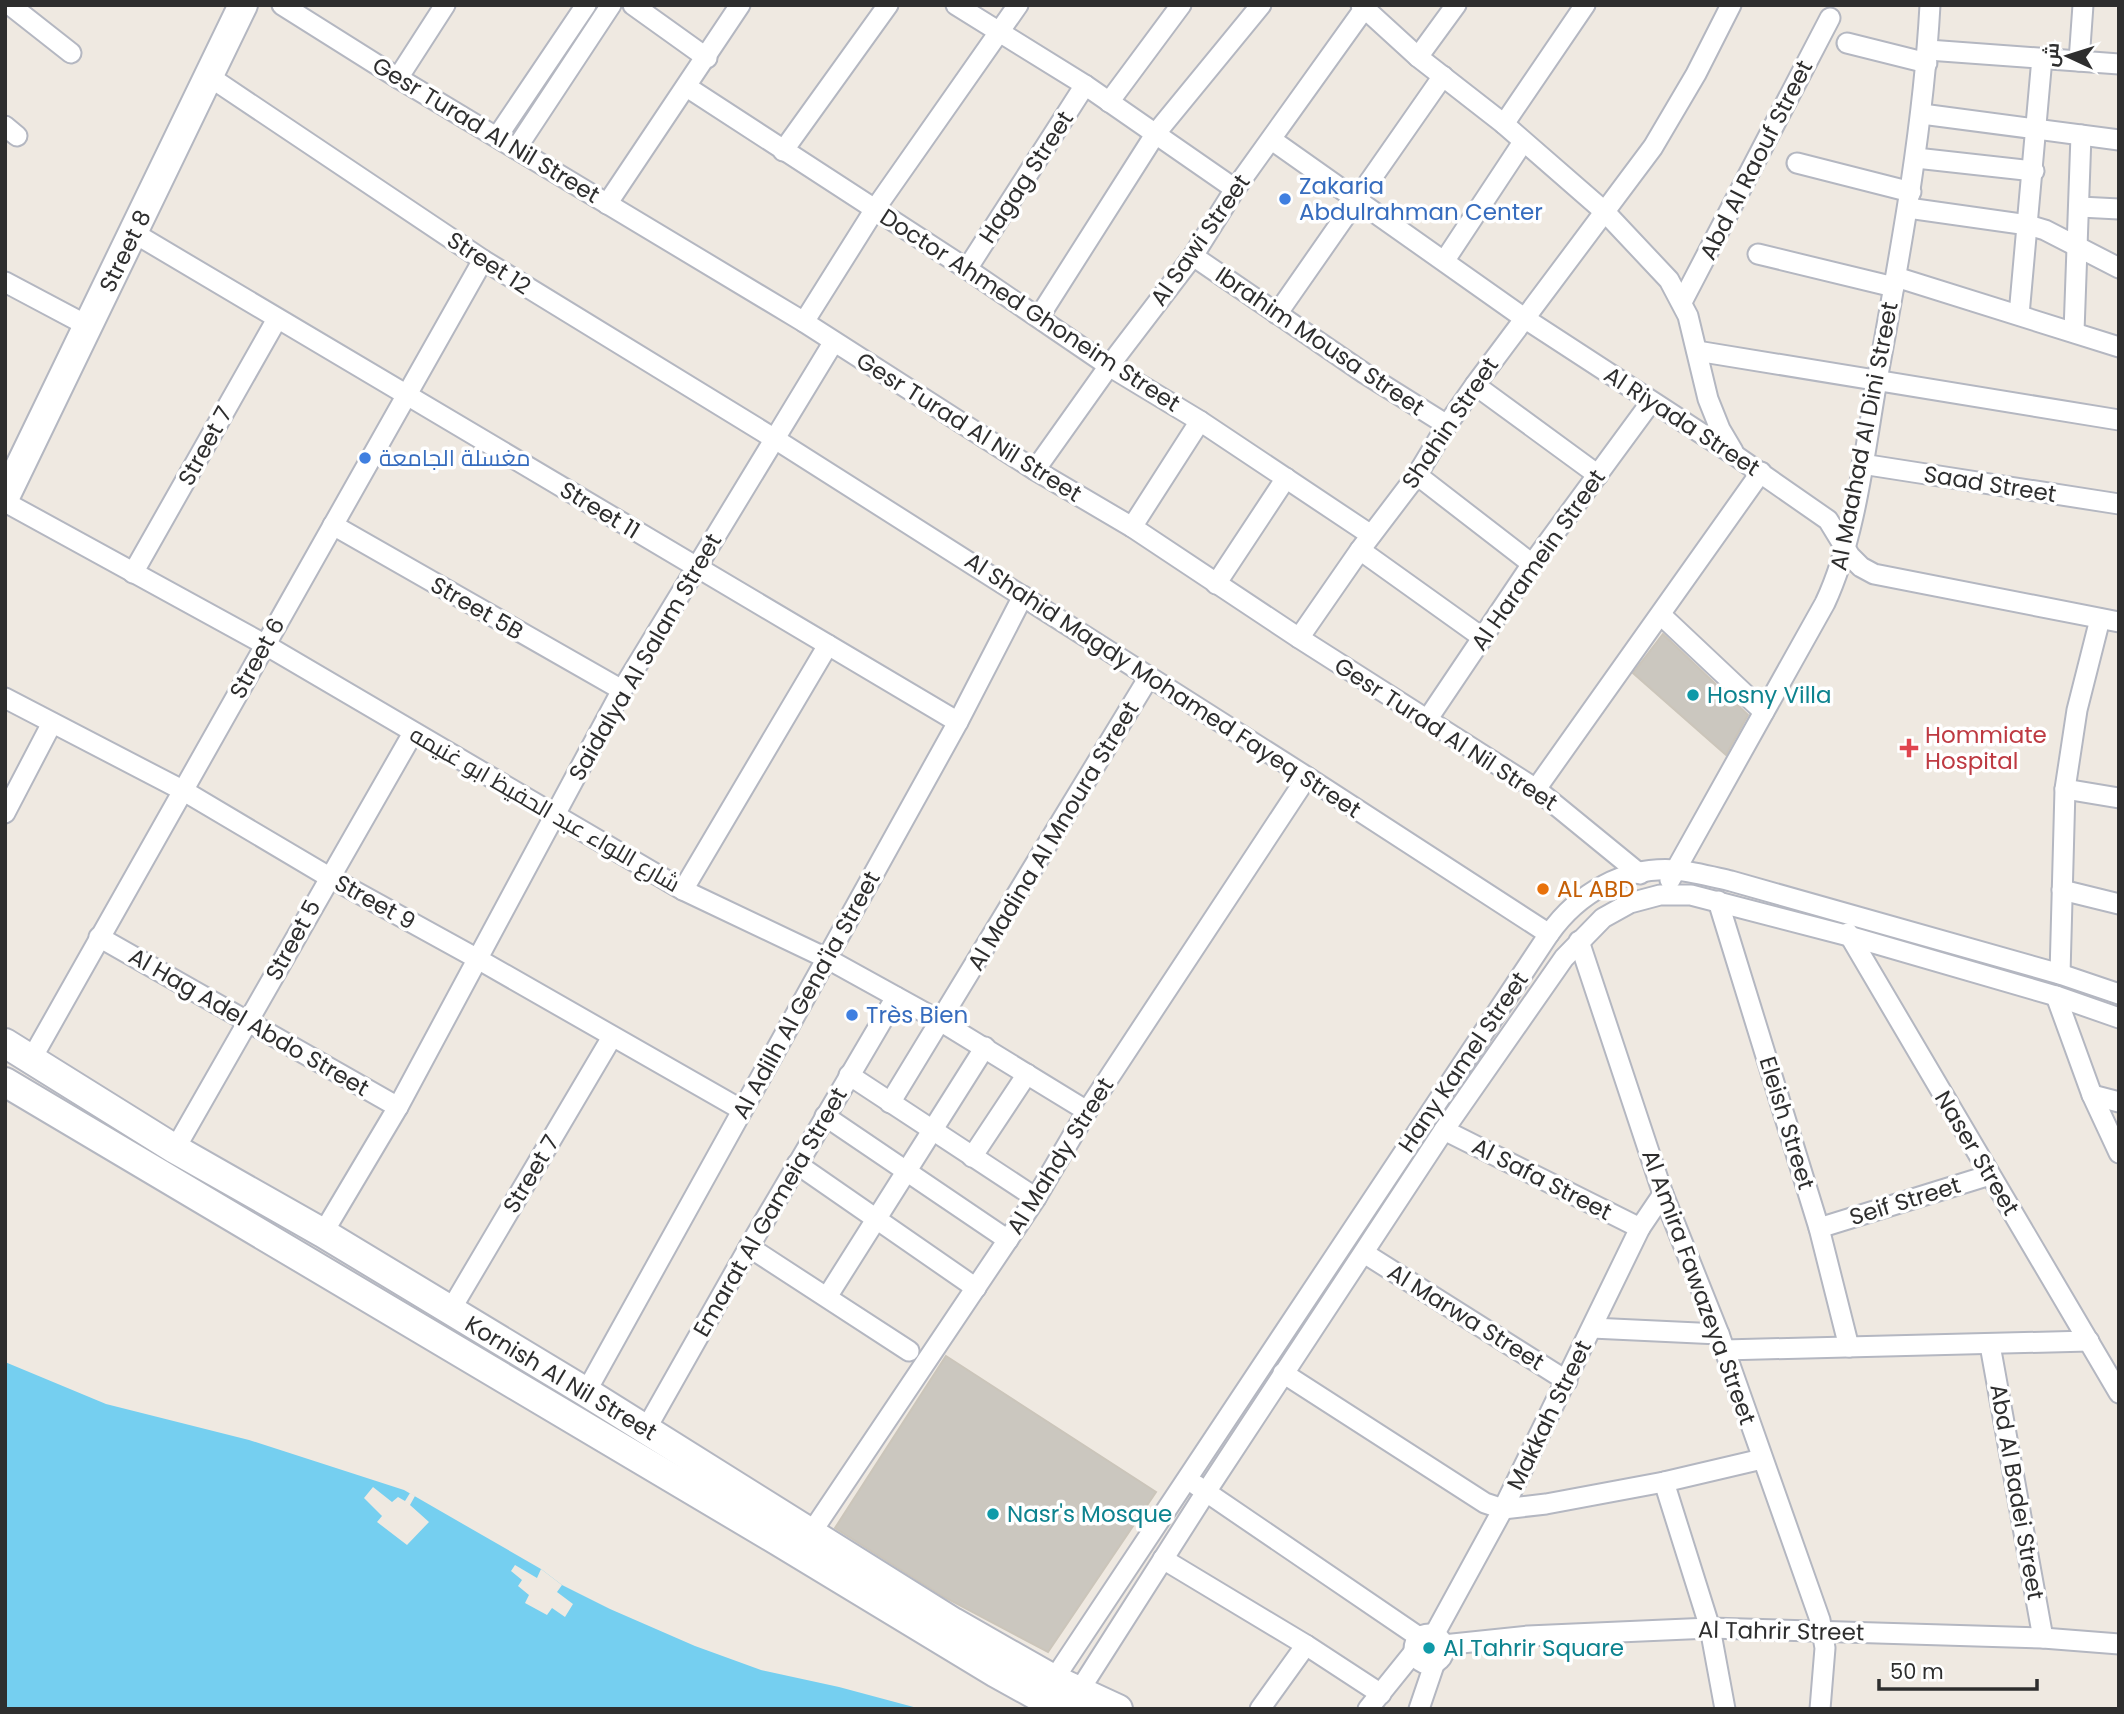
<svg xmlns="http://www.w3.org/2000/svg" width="2124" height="1714" viewBox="0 0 2124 1714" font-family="Poppins,Cairo,sans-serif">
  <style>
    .water { fill: #75cff0 }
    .pier { fill: #efe9e1 }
    .building { fill: #cbc7bf; stroke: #cbc5ba; stroke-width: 2 }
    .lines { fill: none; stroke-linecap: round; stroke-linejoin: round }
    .street-casing { stroke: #b4b7c1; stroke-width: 23 }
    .secondary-casing { stroke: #b4b7c1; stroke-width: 32 }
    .street { stroke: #fff; stroke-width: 19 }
    .secondary { stroke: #fff; stroke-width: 28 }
    .shop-dot { fill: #3f7fe0; stroke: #fff; stroke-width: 2.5 }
    .culture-dot { fill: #0f9aa8; stroke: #fff; stroke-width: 2.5 }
    .health-dot { fill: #e0444e; stroke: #fff; stroke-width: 2.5 }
    .food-dot { fill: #e8710a; stroke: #fff; stroke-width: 2.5 }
    .labels { text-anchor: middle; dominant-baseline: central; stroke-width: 7; stroke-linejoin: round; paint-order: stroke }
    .street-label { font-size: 23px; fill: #2e2e2e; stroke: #fff }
    .shop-label { font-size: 23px; fill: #366cbe; stroke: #fff; text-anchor: start }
    .culture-label { font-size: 23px; fill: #0d838f; stroke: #fff; text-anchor: start }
    .health-label { font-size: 23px; fill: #be3a42; stroke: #fff; text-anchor: start }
    .food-label { font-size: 23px; fill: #c56008; stroke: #fff; text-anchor: start }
  </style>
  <rect width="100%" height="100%" fill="#efe9e1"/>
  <polygon class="water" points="5,1362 106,1404 249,1440 404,1490 541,1569 562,1585 610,1609 695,1646 761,1670 839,1687 921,1709 5,1709"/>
  <g class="pier">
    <polygon points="373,1487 392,1502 398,1497 405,1501 410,1493 415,1496 410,1505 429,1522 407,1545 377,1522 382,1516 364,1498"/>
    <polygon points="515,1565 537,1578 541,1569 562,1585 557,1592 573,1604 565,1617 552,1608 547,1615 525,1603 529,1595 518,1586 522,1580 511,1571"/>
  </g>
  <g class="building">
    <polygon points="1663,634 1748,715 1726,755 1633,673"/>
    <polygon points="946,1356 1156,1492 1048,1652 944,1597 835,1528"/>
  </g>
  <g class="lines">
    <defs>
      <g id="street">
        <polyline points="10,5 71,53"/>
        <polyline points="282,5 398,78 804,322 1035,470 1132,527 1299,638 1536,789 1640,874"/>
        <polyline points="633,5 707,58"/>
        <polyline points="956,5 1085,85 1235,189"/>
        <polyline points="1361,5 1418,57 1504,124 1605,212 1669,280 1688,316 1708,399 1720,429 1733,451"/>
        <polyline points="1847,43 1927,63"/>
        <polyline points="1928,50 2119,64"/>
        <polyline points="1418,57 1456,5"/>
        <polyline points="2079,61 2083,5"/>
        <polyline points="210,77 483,260 775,439 1307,777 1549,934"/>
        <polyline points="398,78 445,5"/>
        <polyline points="687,87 967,269 1109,366 1200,421 1371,535"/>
        <polyline points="1109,102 1181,5"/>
        <polyline points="1922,114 2119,140"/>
        <polyline points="1504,124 1585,5"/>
        <polyline points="5,126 17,136"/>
        <polyline points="497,137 586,5"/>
        <polyline points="1272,140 1524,318 1736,456 1828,520 1850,556 1861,567 1874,574 2119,622"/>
        <polyline points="516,149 611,5"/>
        <polyline points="783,151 888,5"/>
        <polyline points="1916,158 2034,171"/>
        <polyline points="1797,163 1911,192"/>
        <polyline points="607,204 740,5"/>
        <polyline points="2080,207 2119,209"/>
        <polyline points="1908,208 2028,225 2045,230 2119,268"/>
        <polyline points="134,233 958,722"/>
        <polyline points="1758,254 1894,287"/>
        <polyline points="1193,256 1364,373 1447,425"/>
        <polyline points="1445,260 1523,142"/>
        <polyline points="967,269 1085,85"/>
        <polyline points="1896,277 2119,347"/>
        <polyline points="5,282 88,326"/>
        <polyline points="1682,302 1830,18"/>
        <polyline points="1277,314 1443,76"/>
        <polyline points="2019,315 2042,58"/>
        <polyline points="1039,317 1156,133 1261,5"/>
        <polyline points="804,322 875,209 1018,5"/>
        <polyline points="2074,332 2081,135"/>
        <polyline points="1697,351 2119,420"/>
        <polyline points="1475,385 1598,475"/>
        <polyline points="1862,464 2119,504"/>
        <polyline points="1035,470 1109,366 1193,256 1235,189 1364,9"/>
        <polyline points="1417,475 1532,564"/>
        <polyline points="5,502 264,644 683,890 826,958 940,1021 1087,1111"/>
        <polyline points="333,525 622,690"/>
        <polyline points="1132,527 1200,421"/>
        <polyline points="1360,550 1483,638"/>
        <polyline points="133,573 277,319"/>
        <polyline points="1216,584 1286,478"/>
        <polyline points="1661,615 1764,712"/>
        <polyline points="1299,638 1360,550 1417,475 1447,425 1475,385 1653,147 1696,74 1731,5"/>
        <polyline points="5,698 184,791 329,877 476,958 742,1110"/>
        <polyline points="1427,720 1532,564 1651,402"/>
        <polyline points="1536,789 1761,472"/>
        <polyline points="2065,789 2119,798"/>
        <polyline points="5,813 52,723"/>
        <path d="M1670 880 1825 603C1855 539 1864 456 1876 386 1899 259 1923 134 1930 5"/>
        <polyline points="683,890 828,645"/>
        <polyline points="2062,890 2119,904"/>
        <polyline points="1718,901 1819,1228 1849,1347"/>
        <polyline points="1848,933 2119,1393"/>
        <polyline points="99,937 398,1107"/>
        <polyline points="1579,941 1663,1194 1719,1334 1820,1620 1825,1648 1820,1709"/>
        <polyline points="2060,974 2065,789 2077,710 2100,619"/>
        <polyline points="2056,996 2092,1095 2119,1153"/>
        <polyline points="32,1058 483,260"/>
        <polyline points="849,1075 1036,1198"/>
        <polyline points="2092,1095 2119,1102"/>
        <polyline points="890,1103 1149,677"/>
        <polyline points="825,1116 1008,1240"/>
        <polyline points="1444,1130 1640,1228"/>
        <polyline points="175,1149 413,733"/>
        <polyline points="972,1157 1027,1074"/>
        <polyline points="797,1164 976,1288"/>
        <polyline points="1819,1228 1990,1175"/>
        <polyline points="323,1233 398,1107 622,690 833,343"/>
        <polyline points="749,1247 909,1351"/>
        <polyline points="1364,1253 1567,1381"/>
        <polyline points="827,1297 985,1047"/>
        <polyline points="450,1311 612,1037"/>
        <polyline points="1592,1328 1719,1334"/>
        <polyline points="1990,1345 2043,1638"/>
        <polyline points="1724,1350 2089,1341"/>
        <polyline points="1283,1373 1485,1503 1503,1509 1546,1504 1664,1482 1762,1459"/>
        <polyline points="586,1392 958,722 1023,596"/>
        <polyline points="646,1429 749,1247 896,997"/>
        <polyline points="1664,1482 1710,1628 1725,1709"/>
        <polyline points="1196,1485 1419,1637"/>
        <polyline points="811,1533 1036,1198 1087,1111 1307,777"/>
        <polyline points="1163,1559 1306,1645 1381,1694"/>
        <circle cx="1429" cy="1649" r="15"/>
        <polyline points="1434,1635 1503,1509 1640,1228 1663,1194"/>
        <polyline points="1443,1645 1528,1636 1710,1628 2043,1638 2119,1644"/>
        <path d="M1048 1688 1549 934C1578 893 1625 866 1676 870 1694 872 1713 877 1731 881L2060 974 2119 994"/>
        <polyline points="1072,1702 1206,1492 1444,1130 1564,958 1603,918 1630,903 1660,895 1691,895 1849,936 2056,996 2119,1018"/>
        <polyline points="1260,1709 1306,1645"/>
        <polyline points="1368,1709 1414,1652"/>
        <polyline points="1419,1709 1435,1662"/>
      </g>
      <g id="secondary">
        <polyline points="5,497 243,5"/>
        <polyline points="5,1043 175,1149 323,1233 586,1392 953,1622 1053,1679 1118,1709"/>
        <polyline points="5,1082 778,1541 996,1673 1061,1709"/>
      </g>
    </defs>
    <use href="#street" class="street-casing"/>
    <use href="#secondary" class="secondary-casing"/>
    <use href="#street" class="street"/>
    <use href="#secondary" class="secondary"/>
  </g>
  <g class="shop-dot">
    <circle cx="1285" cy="199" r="7"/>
    <circle cx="365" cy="458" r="7"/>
    <circle cx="852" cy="1015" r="7"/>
  </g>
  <g class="culture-dot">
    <circle cx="1693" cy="695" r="7"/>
    <circle cx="993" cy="1514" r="7"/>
    <circle cx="1429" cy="1648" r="7"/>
  </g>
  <path class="health-dot" d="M1905.5 737.5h7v7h7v7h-7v7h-7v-7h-7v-7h7z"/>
  <circle class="food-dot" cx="1543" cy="889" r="7"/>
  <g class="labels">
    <g class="street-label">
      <text transform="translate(486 130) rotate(31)">Gesr Turad Al Nil Street</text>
      <text transform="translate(1756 160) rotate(-63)">Abd Al Raouf Street</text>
      <text transform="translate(1026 177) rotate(-57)">Hagag Street</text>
      <text transform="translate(1200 240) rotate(-55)">Al Sawi Street</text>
      <text transform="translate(125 251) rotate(-64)">Street 8</text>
      <text transform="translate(489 263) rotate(33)">Street 12</text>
      <text transform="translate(1030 310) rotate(33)">Doctor Ahmed Ghoneim Street</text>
      <text transform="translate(1320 341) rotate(34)">Ibrahim Mousa Street</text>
      <text transform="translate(1682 421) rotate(33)">Al Riyada Street</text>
      <text transform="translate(1450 423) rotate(-56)">Shahin Street</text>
      <text transform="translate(969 427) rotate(32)">Gesr Turad Al Nil Street</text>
      <text transform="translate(1864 436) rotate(-79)">Al Maahad Al Dini Street</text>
      <text transform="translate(205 446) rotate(-61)">Street 7</text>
      <text transform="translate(1990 484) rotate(9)">Saad Street</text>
      <text transform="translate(600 510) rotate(31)">Street 11</text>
      <text transform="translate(1538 560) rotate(-55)">Al Haramein Street</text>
      <text transform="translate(477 608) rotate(30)">Street 5B</text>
      <text transform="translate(645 657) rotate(-60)">Saidalya Al Salam Street</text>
      <text transform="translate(257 658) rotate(-61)">Street 6</text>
      <text transform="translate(1163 685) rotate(33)">Al Shahid Magdy Mohamed Fayeq Street</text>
      <text transform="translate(1446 734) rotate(33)">Gesr Turad Al Nil Street</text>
      <text transform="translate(545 809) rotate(30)">شارع اللواء عبد الحفيظ ابو غنيمه</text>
      <text transform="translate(1053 836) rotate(-59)">Al Madina Al Mnoura Street</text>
      <text transform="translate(375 902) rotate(29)">Street 9</text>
      <text transform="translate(293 940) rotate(-61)">Street 5</text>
      <text transform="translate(806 995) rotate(-61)">Al Adilh Al Gena'ia Street</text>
      <text transform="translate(249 1022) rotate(30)">Al Hag Adel Abdo Street</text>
      <text transform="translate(1463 1062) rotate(-56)">Hany Kamel Street</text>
      <text transform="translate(1787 1123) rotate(73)">Eleish Street</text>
      <text transform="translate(1977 1153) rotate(59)">Naser Street</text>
      <text transform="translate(1060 1156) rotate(-58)">Al Mahdy Street</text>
      <text transform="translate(531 1174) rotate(-59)">Street 7</text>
      <text transform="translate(1542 1179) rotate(27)">Al Safa Street</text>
      <text transform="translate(1905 1201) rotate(-17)">Seif Street</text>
      <text transform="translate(770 1212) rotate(-60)">Emarat Al Gameia Street</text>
      <text transform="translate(1699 1287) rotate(70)">Al Amira Fawazeya Street</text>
      <text transform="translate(1466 1317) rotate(32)">Al Marwa Street</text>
      <text transform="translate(561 1378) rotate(31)">Kornish Al Nil Street</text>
      <text transform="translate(1549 1415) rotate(-64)">Makkah Street</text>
      <text transform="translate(2017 1492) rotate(80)">Abd Al Badei Street</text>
      <text transform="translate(1781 1631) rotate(1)">Al Tahrir Street</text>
    </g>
    <g class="shop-label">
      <text x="1299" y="186">Zakaria<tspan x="1299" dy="26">Abdulrahman Center</tspan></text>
      <text x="379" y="458">مغسلة الجامعة</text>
      <text x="866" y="1015">Très Bien</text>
    </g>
    <g class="culture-label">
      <text x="1707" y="695">Hosny Villa</text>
      <text x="1007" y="1514">Nasr's Mosque</text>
      <text x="1443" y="1648">Al Tahrir Square</text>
    </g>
    <g class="health-label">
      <text x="1925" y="735">Hommiate<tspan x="1925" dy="26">Hospital</tspan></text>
    </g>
    <g class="food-label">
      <text x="1557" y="889">AL ABD</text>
    </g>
  </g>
  <rect width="2124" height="1714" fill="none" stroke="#2e2e2e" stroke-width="14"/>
  <g transform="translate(2068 56) rotate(274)" stroke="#ffffff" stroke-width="5" paint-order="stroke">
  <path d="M0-5L12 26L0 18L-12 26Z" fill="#2e2e2e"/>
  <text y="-10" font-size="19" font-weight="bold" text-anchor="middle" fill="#2e2e2e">ش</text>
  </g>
  <path d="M1879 1679v10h158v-10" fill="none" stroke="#2e2e2e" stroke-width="3.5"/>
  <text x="1890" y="1679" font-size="21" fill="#2e2e2e" stroke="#ffffff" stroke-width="5" paint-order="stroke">50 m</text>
</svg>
